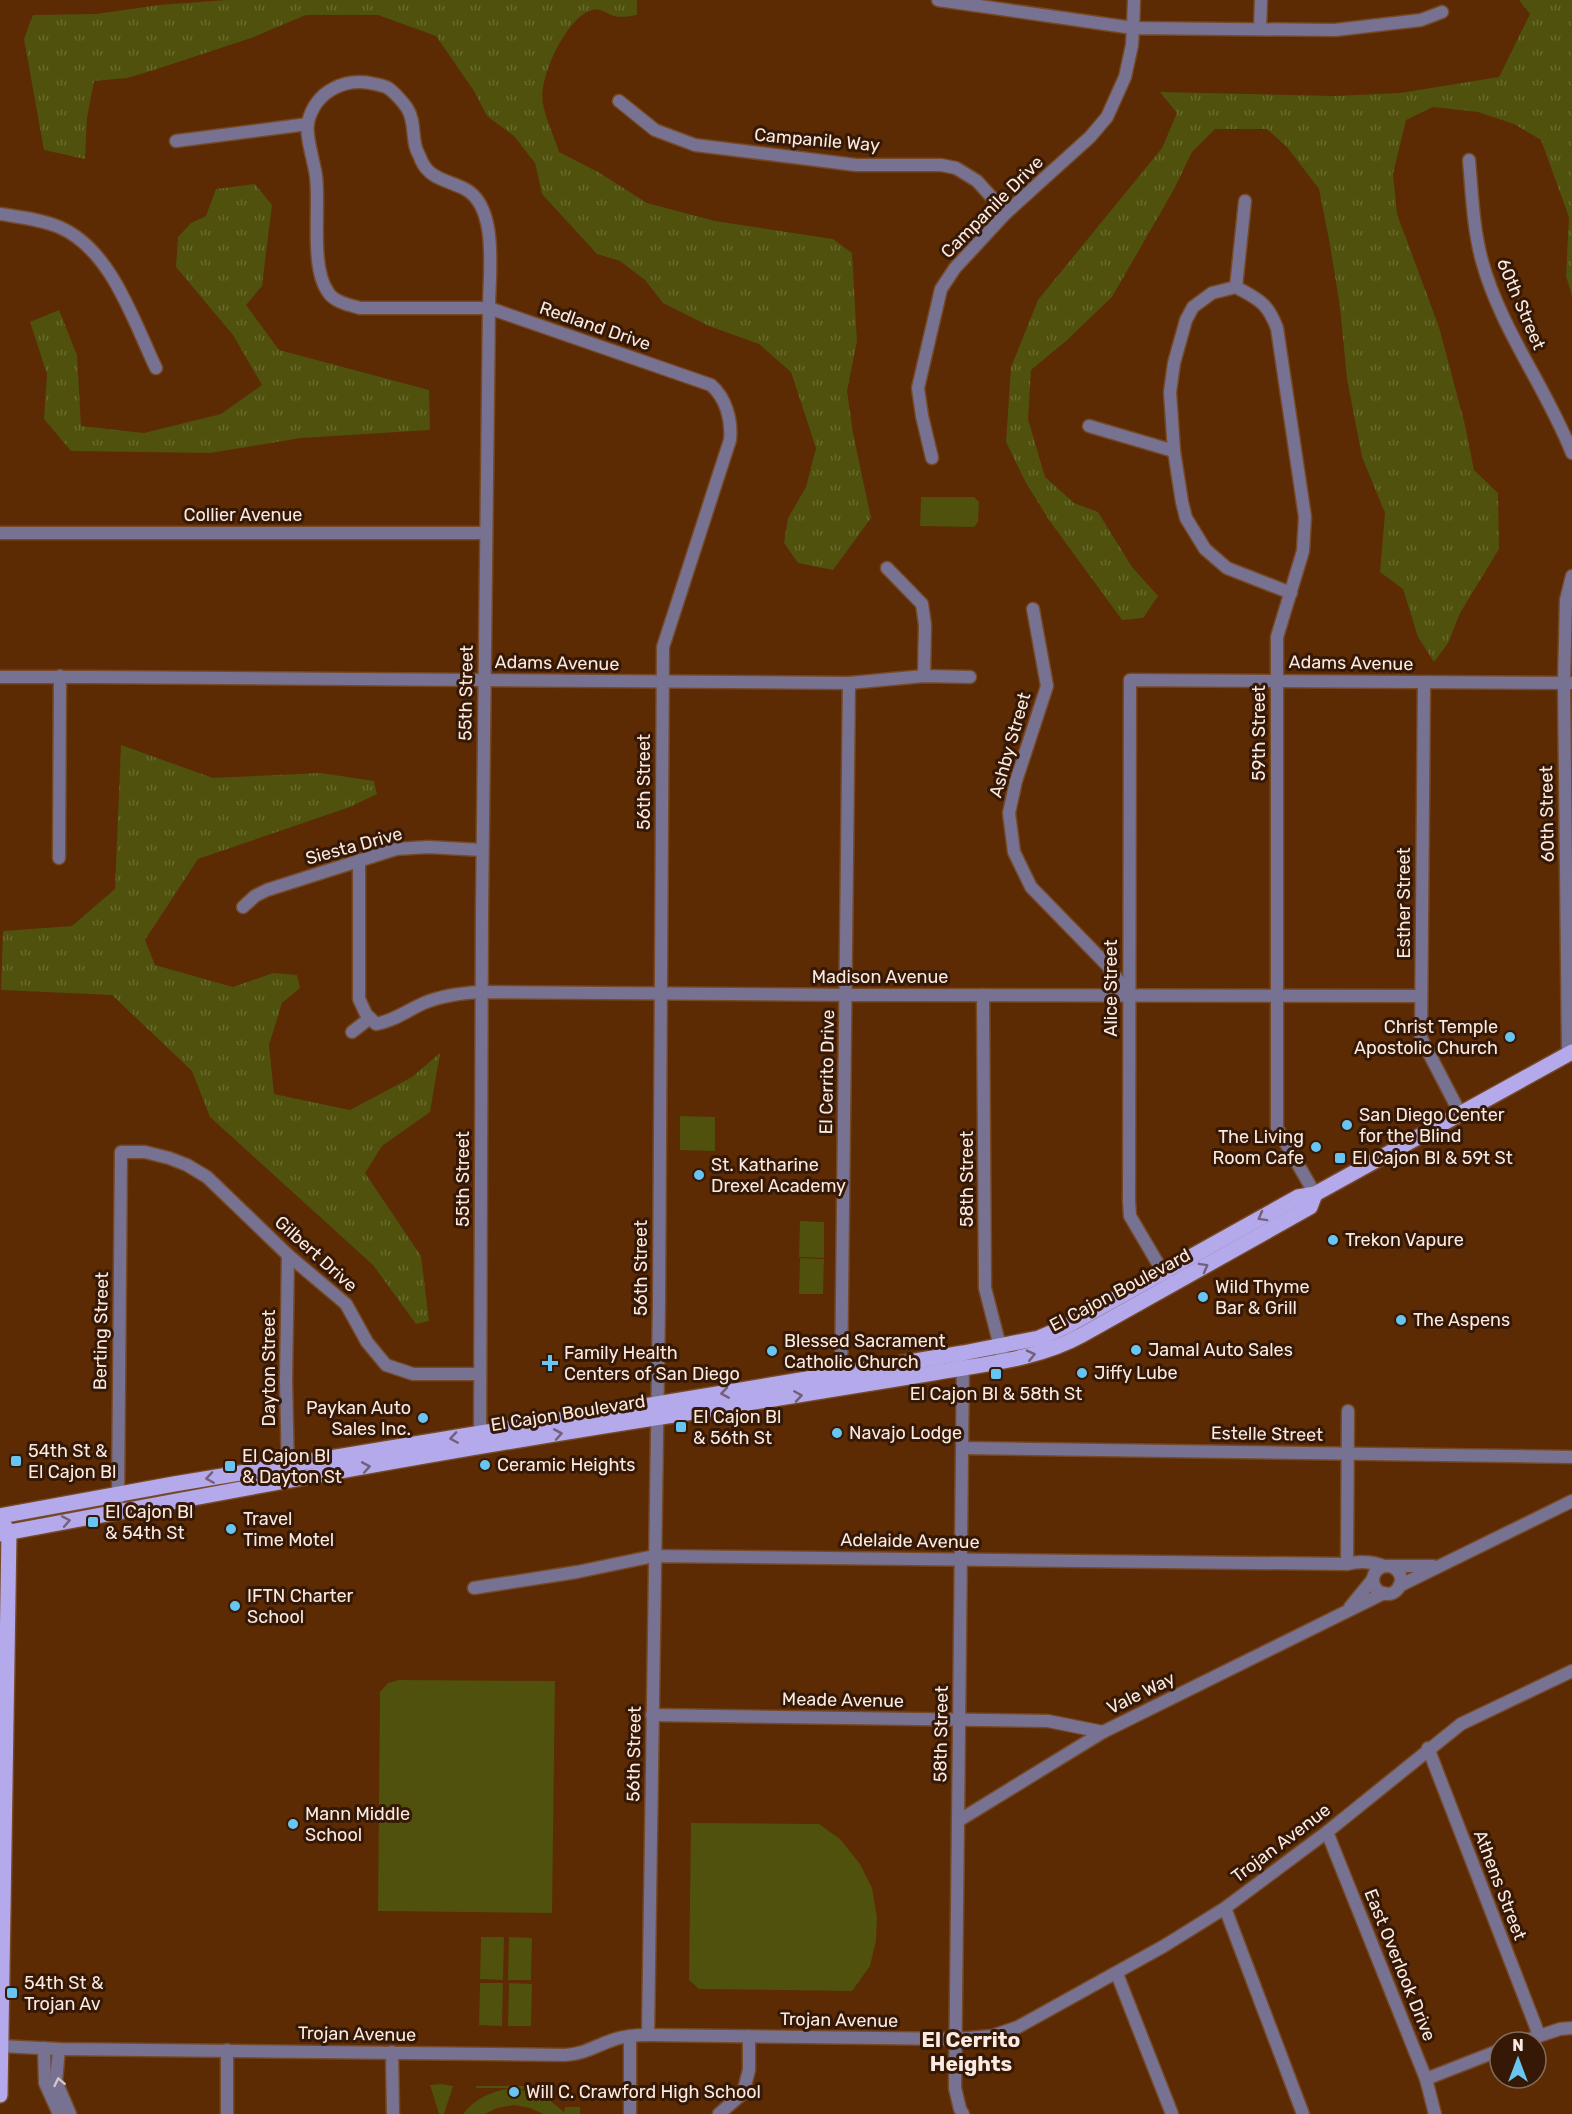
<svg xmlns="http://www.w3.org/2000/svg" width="1572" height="2114" viewBox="0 0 1572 2114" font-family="Rubik,sans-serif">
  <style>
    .grass { fill: url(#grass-tufts) }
    .green { fill: #4f510c }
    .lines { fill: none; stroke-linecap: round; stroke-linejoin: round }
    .minor-casing { stroke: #754927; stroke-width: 15 }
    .tertiary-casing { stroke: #754927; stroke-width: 15 }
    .primary-casing { stroke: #754927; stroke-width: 18 }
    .minor { stroke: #777292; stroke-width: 12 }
    .tertiary { stroke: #777292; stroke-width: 12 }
    .primary { stroke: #b4a9ea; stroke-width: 15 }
    .oneway { stroke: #746078 }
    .oneway2 { stroke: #d3c6c9 }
    .poi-dot { fill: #68c4f0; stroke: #351805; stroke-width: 2 }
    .labels { text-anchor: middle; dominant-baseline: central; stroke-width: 6; stroke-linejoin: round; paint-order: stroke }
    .street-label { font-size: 18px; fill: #faeae1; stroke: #351805 }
    .poi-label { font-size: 18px; fill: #faeae1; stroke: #351805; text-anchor: start }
    .quarter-label { font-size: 21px; font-weight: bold; fill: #faeae1; stroke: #351805 }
  </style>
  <defs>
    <pattern id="grass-tufts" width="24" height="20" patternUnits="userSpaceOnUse" patternTransform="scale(1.5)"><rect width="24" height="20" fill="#4f510c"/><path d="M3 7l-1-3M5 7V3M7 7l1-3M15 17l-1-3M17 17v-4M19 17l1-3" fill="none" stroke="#696a2f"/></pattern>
  </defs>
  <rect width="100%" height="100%" fill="#5c2a03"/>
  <g class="grass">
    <path d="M227 0H637V15C631 16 621 18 614 16 607 14 601 8 592 10 566 17 538 79 543 104 546 120 554 136 559 152L598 172 647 203 715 221 833 239 852 253 857 341 847 391 853 433 871 518 833 570 798 563 784 543 788 518 806 487 816 448 791 372 759 344 709 326 663 303 645 280 620 261 597 254 542 194 535 163 514 136 487 116 474 91 436 36 378 15H306L251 38 154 70 127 78 94 81 87 118 85 159 44 150 24 39 33 15 96 14 159 5Z"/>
    <polygon points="1519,0 1572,0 1572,296 1566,276 1569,217 1541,140 1514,124 1478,112 1433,107 1406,120 1393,174 1397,214 1439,327 1465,425 1474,470 1498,493 1499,549 1460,613 1448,643 1434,662 1418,637 1403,589 1380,572 1385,513 1362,457 1347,379 1340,307 1330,245 1319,189 1287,147 1267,129 1215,129 1192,152 1173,191 1112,297 1066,341 1031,370 1028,419 1045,477 1074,503 1098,512 1132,567 1158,596 1143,618 1122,620 1049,520 1026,483 1006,442 1011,367 1038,300 1162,148 1177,113 1160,92 1334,96 1400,93 1499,77 1530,14"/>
    <polygon points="255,184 272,205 262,286 246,305 279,350 429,390 430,430 301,438 210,453 71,451 44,419 47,374 30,322 59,310 77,355 81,426 144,433 221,414 262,385 233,335 176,267 178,237 191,223 206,216 216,189"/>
    <polygon points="121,745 213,778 321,773 374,781 377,794 350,807 198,859 145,940 155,965 233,987 273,973 297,975 300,988 282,1003 269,1045 274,1094 350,1110 412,1077 440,1053 430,1112 382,1146 365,1173 421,1256 429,1321 416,1324 373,1265 210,1117 192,1071 112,995 1,990 3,931 72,926 115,889"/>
  </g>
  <g class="green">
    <polygon points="921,497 974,497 979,502 978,522 974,527 920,526"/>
    <polygon points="680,1116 715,1117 715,1151 680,1150"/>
    <polygon points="800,1221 824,1222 824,1258 799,1257"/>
    <polygon points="800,1258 824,1259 823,1294 799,1294"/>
    <polygon points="399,1680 555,1681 552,1913 378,1911 380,1692 388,1683"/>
    <polygon points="691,1823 819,1824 840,1839 860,1864 872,1888 877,1917 876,1940 870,1966 852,1991 699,1989 689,1980"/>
    <polygon points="481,1937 504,1937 503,1980 480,1979"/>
    <polygon points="509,1937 532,1938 531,1980 508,1980"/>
    <polygon points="480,1983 503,1983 502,2026 479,2025"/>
    <polygon points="509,1983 532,1984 531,2026 508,2026"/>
    <polygon points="441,2084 453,2086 444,2114 439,2114 430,2085"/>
    <path d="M476 2086H550L549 2088 519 2089 546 2097 564 2112 565 2107H580V2114H543L530 2108 514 2105 497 2108 485 2114H463C475 2098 492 2091 511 2088H476Z"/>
  </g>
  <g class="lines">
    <defs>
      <g id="minor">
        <polyline points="1260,29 1261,0"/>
        <polyline points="619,101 655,130 695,145 856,165 941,165 956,168 977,181 1006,213"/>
        <polyline points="176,141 308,124"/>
        <path d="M1469 160C1472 193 1473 228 1482 261 1501 330 1546 387 1572 453"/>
        <path d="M0 214C19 217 40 219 59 227 111 249 133 320 156 368"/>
        <path d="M1236 287C1259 300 1267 302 1277 328L1305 517 1303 551 1277 637V1128L1315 1194"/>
        <polyline points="1236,287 1212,293 1193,307 1186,320 1174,363 1170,392 1174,451 1182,502 1186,518 1205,549 1227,568 1291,593"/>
        <polyline points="1236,287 1245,201"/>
        <polyline points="1089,426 1174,451"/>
        <polyline points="932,458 922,416 918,388 941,289 955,268 1006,213 1090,137 1107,117 1125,77 1132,45 1133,28 1335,30 1421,20 1442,12"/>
        <polyline points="0,533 486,533"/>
        <polyline points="887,568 922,604 925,625 924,676"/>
        <polyline points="1033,609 1047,686 1016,781 1009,813 1014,852 1031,887 1107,965 1129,995"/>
        <polyline points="0,677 93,677 849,683 924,676 970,677"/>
        <polyline points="1424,683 1421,1038 1460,1113"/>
        <polyline points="59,858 60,676"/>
        <polyline points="359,860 359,999 366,1014 370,1018"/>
        <polyline points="243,907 255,896 267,890 396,849 428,847 482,850"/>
        <polyline points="983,995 985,1288 1002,1354"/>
        <path d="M352 1032 370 1018 376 1024C394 1021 408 1010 424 1003 443 995 461 993 481 992L858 995 1421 996"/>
        <polyline points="1568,1054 1564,683 1566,600 1572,576"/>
        <polyline points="288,1255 286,1380 288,1473"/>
        <polyline points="1167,1279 1130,1216 1129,1201 1130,680 1572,683"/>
        <polyline points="841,1382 849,683"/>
        <path d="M480 1440 482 909 489 308C489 274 499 207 465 189 448 180 430 180 421 160 420 156 417 152 416 148 412 135 415 120 407 108 403 102 394 92 388 88 385 86 379 85 375 84 346 77 316 90 308 122 305 135 314 161 316 176 320 207 310 267 328 292 334 302 349 305 360 308H489L711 385C726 398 732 420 730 440L663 647 659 1302 648 2035"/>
        <polyline points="962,1448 1572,1457"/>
        <polyline points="118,1501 121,1152 145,1152 169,1158 187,1165 207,1177 288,1255 346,1304 367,1342 386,1365 413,1374 480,1374"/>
        <polyline points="1347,1564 1348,1411"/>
        <path d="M474 1588 577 1572 654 1556 1347 1564C1359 1561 1373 1562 1384 1566"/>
        <polyline points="652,1715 1048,1721 1103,1732"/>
        <polyline points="1428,1748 1539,2035"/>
        <polyline points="958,1821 963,1360"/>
        <polyline points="1327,1832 1426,2079 1435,2114"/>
        <polyline points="1225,1908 1303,2114"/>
        <polyline points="1117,1974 1172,2114"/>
        <polyline points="1521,2042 1560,2029 1572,2028"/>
        <polyline points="1426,2079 1500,2050"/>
        <polyline points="227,2114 227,2050"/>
        <polyline points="630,2114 630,2036"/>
        <polyline points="719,2114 743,2093 749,2070 749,2036"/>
      </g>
      <g id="tertiary">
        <polyline points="938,0 1133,28 1134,0"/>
        <polyline points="1390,1566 1433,1566"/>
        <circle cx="1387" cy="1580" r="14"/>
        <polyline points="1399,1586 1572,1501"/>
        <polyline points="1350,1607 1373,1579"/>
        <path d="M0 2046 59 2049 565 2055C584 2054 593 2047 610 2041 622 2036 635 2035 648 2035L956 2039 992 2036 1018 2027 1164 1946 1225 1908 1327 1832 1461 1724 1572 1671"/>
        <polyline points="44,2048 45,2083 59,2114"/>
        <polyline points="59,2049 56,2081 70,2114"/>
        <polyline points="392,2052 393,2114"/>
        <polyline points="963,2114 960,2109 955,2088 958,1821 1103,1732 1384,1593"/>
      </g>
      <g id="primary">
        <polyline points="0,1516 174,1484 963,1353 1039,1338 1067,1326 1298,1197 1315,1194 1572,1052"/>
        <path d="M0 1534C229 1491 457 1448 687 1413 769 1400 851 1387 933 1373 983 1364 1037 1360 1082 1335L1310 1207 1315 1194"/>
        <polyline points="0,2095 9,1532 3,1524"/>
      </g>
    </defs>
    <use href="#minor" class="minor-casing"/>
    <use href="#tertiary" class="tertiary-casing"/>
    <use href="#primary" class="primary-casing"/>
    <use href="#minor" class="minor"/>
    <use href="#tertiary" class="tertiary"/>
    <use href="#primary" class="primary"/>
  </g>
  <defs><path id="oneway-chevron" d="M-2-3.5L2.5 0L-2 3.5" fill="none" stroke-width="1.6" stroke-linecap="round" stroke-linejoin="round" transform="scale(1.5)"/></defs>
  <g class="oneway">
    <use href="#oneway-chevron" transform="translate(1262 1217) rotate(151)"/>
    <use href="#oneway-chevron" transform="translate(1204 1267) rotate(-29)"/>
    <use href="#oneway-chevron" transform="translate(1031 1355) rotate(-13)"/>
    <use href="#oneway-chevron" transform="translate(725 1393) rotate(171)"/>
    <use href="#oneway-chevron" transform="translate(798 1396) rotate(-9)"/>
    <use href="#oneway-chevron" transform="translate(558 1434) rotate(-10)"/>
    <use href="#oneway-chevron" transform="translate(454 1438) rotate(171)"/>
    <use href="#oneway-chevron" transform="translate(366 1467) rotate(-10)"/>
    <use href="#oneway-chevron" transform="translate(210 1478) rotate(171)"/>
    <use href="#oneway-chevron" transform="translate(66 1521) rotate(-11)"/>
  </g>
  <use class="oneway2" href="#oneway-chevron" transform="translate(59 2082) rotate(-102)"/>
  <g class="poi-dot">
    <circle cx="1510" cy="1037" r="6"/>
    <circle cx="1347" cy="1125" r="6"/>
    <circle cx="1316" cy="1147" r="6"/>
    <rect x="1334" y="1152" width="12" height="12" rx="3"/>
    <circle cx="699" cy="1175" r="6"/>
    <circle cx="1333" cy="1240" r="6"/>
    <circle cx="1203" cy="1297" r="6"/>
    <circle cx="1401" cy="1320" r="6"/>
    <circle cx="1136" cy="1350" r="6"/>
    <circle cx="772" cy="1351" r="6"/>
    <path d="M547 1354h6v6h6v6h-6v6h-6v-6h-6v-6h6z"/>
    <circle cx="1082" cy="1373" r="6"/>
    <rect x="990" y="1368" width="12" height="12" rx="3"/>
    <circle cx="423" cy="1418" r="6"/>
    <rect x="675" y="1421" width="12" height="12" rx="3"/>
    <circle cx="837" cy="1433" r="6"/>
    <rect x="10" y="1455" width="12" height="12" rx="3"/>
    <circle cx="485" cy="1465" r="6"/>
    <rect x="224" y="1460" width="12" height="12" rx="3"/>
    <rect x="87" y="1516" width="12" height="12" rx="3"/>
    <circle cx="231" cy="1529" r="6"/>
    <circle cx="235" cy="1606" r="6"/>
    <circle cx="293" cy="1824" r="6"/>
    <rect x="6" y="1987" width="12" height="12" rx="3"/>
    <circle cx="514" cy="2092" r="6"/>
  </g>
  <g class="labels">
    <g class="street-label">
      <text transform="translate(817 140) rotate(5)">Campanile Way</text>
      <text transform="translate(992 207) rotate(-45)">Campanile Drive</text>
      <text transform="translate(1521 304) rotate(67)">60th Street</text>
      <text transform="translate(595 326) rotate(19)">Redland Drive</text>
      <text x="243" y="515">Collier Avenue</text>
      <text transform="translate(557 663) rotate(1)">Adams Avenue</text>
      <text transform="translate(1351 663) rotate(1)">Adams Avenue</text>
      <text transform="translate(466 693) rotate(-89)">55th Street</text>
      <text transform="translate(1259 733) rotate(-90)">59th Street</text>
      <text transform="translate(1010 745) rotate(-74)">Ashby Street</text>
      <text transform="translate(644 782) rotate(-90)">56th Street</text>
      <text transform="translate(1547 814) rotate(-91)">60th Street</text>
      <text transform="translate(354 846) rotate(-15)">Siesta Drive</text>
      <text transform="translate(1404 903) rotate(-90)">Esther Street</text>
      <text x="880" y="977">Madison Avenue</text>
      <text transform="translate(1111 988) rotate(-90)">Alice Street</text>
      <text transform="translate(827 1072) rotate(-89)">El Cerrito Drive</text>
      <text transform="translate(463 1179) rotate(-90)">55th Street</text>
      <text transform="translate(967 1179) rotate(-90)">58th Street</text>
      <text transform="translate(316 1254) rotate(42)">Gilbert Drive</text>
      <text transform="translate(641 1268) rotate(-90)">56th Street</text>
      <text transform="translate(1120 1290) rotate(-28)">El Cajon Boulevard</text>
      <text transform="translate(101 1331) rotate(-89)">Berting Street</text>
      <text transform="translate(269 1368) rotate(-90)">Dayton Street</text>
      <text transform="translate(568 1413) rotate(-9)">El Cajon Boulevard</text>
      <text transform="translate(1267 1434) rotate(1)">Estelle Street</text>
      <text transform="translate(910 1541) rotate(1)">Adelaide Avenue</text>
      <text transform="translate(1141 1693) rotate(-26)">Vale Way</text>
      <text transform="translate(843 1700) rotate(1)">Meade Avenue</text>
      <text transform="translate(941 1734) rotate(-89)">58th Street</text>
      <text transform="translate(634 1754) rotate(-89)">56th Street</text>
      <text transform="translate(1281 1843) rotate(-37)">Trojan Avenue</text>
      <text transform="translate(1500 1885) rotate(69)">Athens Street</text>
      <text transform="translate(1400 1965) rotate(68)">East Overlook Drive</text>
      <text transform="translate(839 2020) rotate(1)">Trojan Avenue</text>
      <text transform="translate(357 2034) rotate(1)">Trojan Avenue</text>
    </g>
    <g class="poi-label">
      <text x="1498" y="1027" text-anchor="end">Christ Temple<tspan x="1498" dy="21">Apostolic Church</tspan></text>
      <text x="1359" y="1115">San Diego Center<tspan x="1359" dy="21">for the Blind</tspan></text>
      <text x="1304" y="1137" text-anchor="end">The Living<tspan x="1304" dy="21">Room Cafe</tspan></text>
      <text x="1352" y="1158">El Cajon Bl &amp; 59t St</text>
      <text x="711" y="1165">St. Katharine<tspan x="711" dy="21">Drexel Academy</tspan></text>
      <text x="1345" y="1240">Trekon Vapure</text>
      <text x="1215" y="1287">Wild Thyme<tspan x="1215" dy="21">Bar &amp; Grill</tspan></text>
      <text x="1413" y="1320">The Aspens</text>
      <text x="784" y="1341">Blessed Sacrament<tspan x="784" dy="21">Catholic Church</tspan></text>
      <text x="1148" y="1350">Jamal Auto Sales</text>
      <text x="564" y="1353">Family Health<tspan x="564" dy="21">Centers of San Diego</tspan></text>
      <text x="1094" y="1373">Jiffy Lube</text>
      <text x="996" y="1394" text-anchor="middle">El Cajon Bl &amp; 58th St</text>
      <text x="411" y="1408" text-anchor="end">Paykan Auto<tspan x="411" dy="21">Sales Inc.</tspan></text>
      <text x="693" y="1417">El Cajon Bl<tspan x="693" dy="21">&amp; 56th St</tspan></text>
      <text x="849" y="1433">Navajo Lodge</text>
      <text x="28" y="1451">54th St &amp;<tspan x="28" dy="21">El Cajon Bl</tspan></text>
      <text x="242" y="1456">El Cajon Bl<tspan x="242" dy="21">&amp; Dayton St</tspan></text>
      <text x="497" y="1465">Ceramic Heights</text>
      <text x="105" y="1512">El Cajon Bl<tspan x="105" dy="21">&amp; 54th St</tspan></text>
      <text x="243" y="1519">Travel<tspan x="243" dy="21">Time Motel</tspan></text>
      <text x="247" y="1596">IFTN Charter<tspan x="247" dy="21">School</tspan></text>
      <text x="305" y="1814">Mann Middle<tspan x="305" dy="21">School</tspan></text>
      <text x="24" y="1983">54th St &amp;<tspan x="24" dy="21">Trojan Av</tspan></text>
      <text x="526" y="2092">Will C. Crawford High School</text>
    </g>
    <g class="quarter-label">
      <text x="971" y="2039">El Cerrito<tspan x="971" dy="24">Heights</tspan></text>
    </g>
  </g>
  <g transform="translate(1518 2060)"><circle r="28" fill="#351805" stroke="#846c5d" stroke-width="1.5"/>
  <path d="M0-4.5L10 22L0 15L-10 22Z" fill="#68c4f0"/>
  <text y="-9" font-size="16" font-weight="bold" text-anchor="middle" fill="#faeae1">N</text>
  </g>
</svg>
